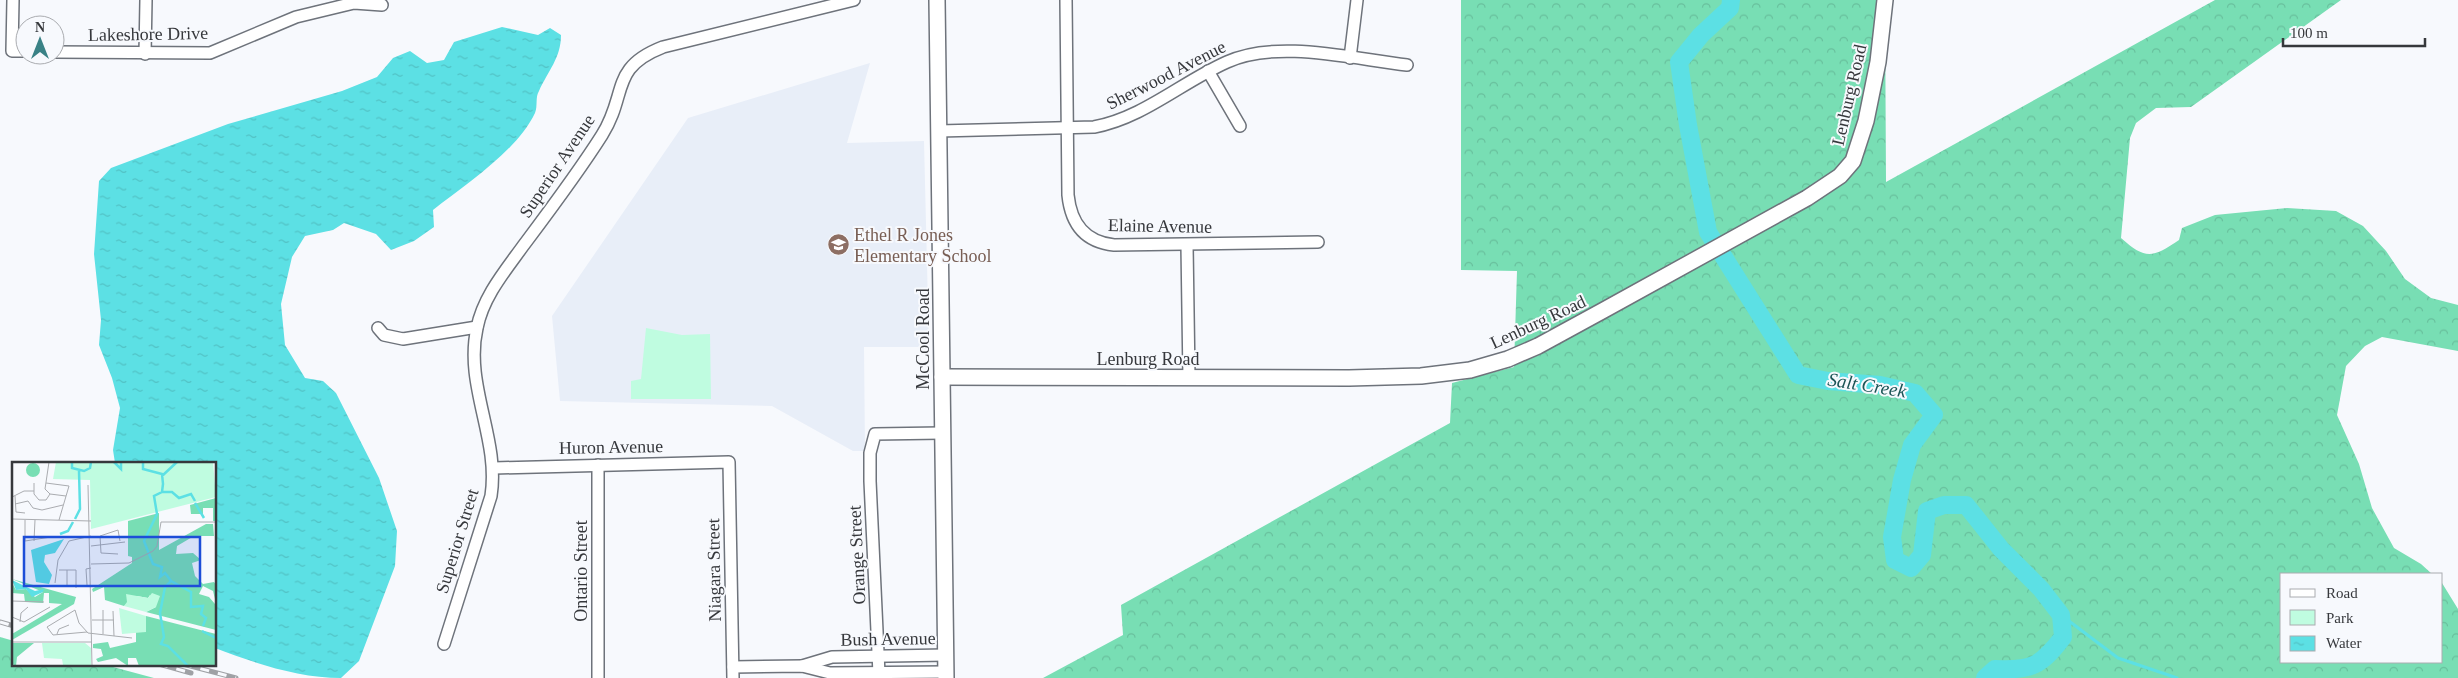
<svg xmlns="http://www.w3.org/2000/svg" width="2458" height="678" viewBox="0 0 2458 678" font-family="'Times New Roman',serif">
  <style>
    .built { fill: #e8eef8 }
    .forest { fill: url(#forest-crowns) }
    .park { fill: #bffce0 }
    .water { fill: url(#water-ripples) }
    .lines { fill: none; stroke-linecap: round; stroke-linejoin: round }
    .stream { stroke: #5ce0e4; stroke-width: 3 }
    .river { stroke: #5ce0e4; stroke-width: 18 }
    .street-casing { stroke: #6e737b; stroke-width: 14 }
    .secondary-casing { stroke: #6e737b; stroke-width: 18 }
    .street { stroke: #fff; stroke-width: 11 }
    .secondary { stroke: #fff; stroke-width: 15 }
    .rail-casing { stroke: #9fa1a5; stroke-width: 5 }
    .rail { stroke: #f7f9fd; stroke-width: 3; stroke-dasharray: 9; stroke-linecap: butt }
    .labels { text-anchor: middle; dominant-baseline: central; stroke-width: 4; stroke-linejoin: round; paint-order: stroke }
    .street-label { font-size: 18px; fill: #36383c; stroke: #f7f9fd }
    .education-label { font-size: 18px; fill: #785e54; stroke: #f7f9fd; text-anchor: start }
    .water-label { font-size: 19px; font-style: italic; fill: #1c5557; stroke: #f7f9fd }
    .inset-river { fill: none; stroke: #5ce0e4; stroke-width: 2.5 }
    .inset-road { fill: none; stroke: #aaacb0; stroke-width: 1 }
    .view { fill: #1d4ed8; fill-opacity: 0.15; stroke: #1d4ed8; stroke-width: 2.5 }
    .inset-edge { fill: none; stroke: #36383c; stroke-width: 2.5 }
  </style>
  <defs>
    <pattern id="forest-crowns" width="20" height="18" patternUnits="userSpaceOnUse" patternTransform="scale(1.25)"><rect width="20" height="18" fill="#78deb4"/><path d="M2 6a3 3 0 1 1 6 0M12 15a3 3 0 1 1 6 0" fill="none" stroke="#68bf9c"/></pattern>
    <pattern id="water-ripples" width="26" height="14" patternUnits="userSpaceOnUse" patternTransform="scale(1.25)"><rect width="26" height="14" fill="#5ce0e4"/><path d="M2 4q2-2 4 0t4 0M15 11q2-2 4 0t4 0" fill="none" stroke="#51c1c4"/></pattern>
  </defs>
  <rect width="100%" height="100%" fill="#f7f9fd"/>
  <polygon class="built" points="870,63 847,143 924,141 929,347 864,347 865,451 853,451 772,406 560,401 552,316 688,118"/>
  <g class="forest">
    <path d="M1461 0H1885L1886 182 2215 0H2341L2191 107 2156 108 2136 123 2130 138 2121 238C2146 260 2152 258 2179 240L2182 228 2215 215 2287 208 2336 211 2363 226 2386 251 2405 279 2431 298 2458 305V351L2382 337 2365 346 2346 366 2337 415 2359 464 2372 508 2394 548 2421 564 2432 574H2282V662H2442V583L2458 609V678H1043L1123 635 1121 605 1450 423 1452 383 1514 367 1517 271 1461 270Z"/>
    <polygon points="0,637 14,641 14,664 102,664 154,678 0,678"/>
  </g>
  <polygon class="park" points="646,328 682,335 710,334 711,399 631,399 631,381 641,379"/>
  <path class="water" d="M502 27 538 35 550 28 561 35C561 58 548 71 539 91 535 97 538 106 535 113 517 151 466 184 433 210L434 227 414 241 391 250 376 234 344 223 333 230 305 236 292 257 281 304 285 345 305 378 323 381 336 393 379 478 397 531 395 566 359 661 341 678C299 678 254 663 215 648V463H115L113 450 120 408 112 378 99 345 101 320 94 254 99 181 111 168 228 124 342 91 377 77 393 58 410 51 427 63 444 60 454 42Z"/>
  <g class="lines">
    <polyline class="stream" points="2061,615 2118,658 2177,678"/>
    <path class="river" d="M1731 0 1730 8 1701 35 1679 62 1688 125 1708 232 1798 375 1828 381 1880 385 1915 393 1934 415 1912 445 1902 480 1892 537 1895 560 1911 568 1922 555 1927 511 1944 505H1966L2001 549 2041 589 2061 615 2063 637C2041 666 2031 671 1995 669L1985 678"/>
    <defs>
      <g id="street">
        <polyline points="13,0 12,51 25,51"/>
        <path d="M1066 0 1068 195C1071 224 1085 242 1114 245L1318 242"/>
        <polyline points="55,52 210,53 296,17 354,3 382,5"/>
        <polyline points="145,54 146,0"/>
        <polyline points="1350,58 1357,0"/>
        <polyline points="1208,71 1240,126"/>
        <path d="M939 131 1094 127C1143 118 1182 82 1227 62 1277 39 1353 59 1407 65"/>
        <polyline points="1187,245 1189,378"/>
        <polyline points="378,328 384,335 403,339 477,327"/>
        <polyline points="494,468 729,462 733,678"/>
        <path d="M444 644 491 496C500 439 464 385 477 328 483 297 505 271 523 246 550 210 578 173 602 135 628 94 609 68 663 47L854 0"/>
        <polyline points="802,666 832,657 946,655"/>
        <polyline points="733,667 802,666 830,673 946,672"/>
        <polyline points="879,674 870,481 870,453 875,434 942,433"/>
        <polyline points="598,678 598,465"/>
      </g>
      <g id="secondary">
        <polyline points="937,0 946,678"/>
        <polyline points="942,377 1349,378 1421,376 1470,370 1508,359 1538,346 1604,310 1807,198 1840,176 1853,161 1866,121 1878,62 1885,0"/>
      </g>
    </defs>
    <use href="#street" class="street-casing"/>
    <use href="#secondary" class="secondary-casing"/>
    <use href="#street" class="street"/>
    <use href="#secondary" class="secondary"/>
    <defs>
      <g id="rail">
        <polyline points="0,622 14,626"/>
        <polyline points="159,664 191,673"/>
        <polyline points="183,664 236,678"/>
      </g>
    </defs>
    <use href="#rail" class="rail-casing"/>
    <use href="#rail" class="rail"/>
  </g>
  <defs>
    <symbol id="school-disc" viewBox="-11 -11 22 22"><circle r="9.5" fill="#8d6e63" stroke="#f7f9fd"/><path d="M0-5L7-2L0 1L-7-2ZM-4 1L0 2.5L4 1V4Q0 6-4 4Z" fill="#fff"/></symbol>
  </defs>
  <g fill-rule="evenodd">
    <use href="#school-disc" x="826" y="232" width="25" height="25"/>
  </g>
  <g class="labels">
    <g class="street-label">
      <text transform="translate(148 34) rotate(-1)">Lakeshore Drive</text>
      <text transform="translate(1166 75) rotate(-27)">Sherwood Avenue</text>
      <text transform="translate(1849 95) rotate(-77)">Lenburg Road</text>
      <text transform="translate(557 166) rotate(-56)">Superior Avenue</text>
      <text transform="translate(1160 226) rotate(1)">Elaine Avenue</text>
      <text transform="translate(1538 322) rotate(-25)">Lenburg Road</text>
      <text transform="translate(923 339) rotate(-90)">McCool Road</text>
      <text x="1148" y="359">Lenburg Road</text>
      <text transform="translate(611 447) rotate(-1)">Huron Avenue</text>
      <text transform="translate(457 541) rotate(-73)">Superior Street</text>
      <text transform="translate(857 555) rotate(-93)">Orange Street</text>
      <text transform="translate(714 570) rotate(-91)">Niagara Street</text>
      <text transform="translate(581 571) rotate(-90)">Ontario Street</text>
      <text transform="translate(888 639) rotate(-1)">Bush Avenue</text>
    </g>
    <g class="education-label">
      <text x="854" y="235">Ethel R Jones<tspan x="854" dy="21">Elementary School</tspan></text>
    </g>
    <g class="water-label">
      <text transform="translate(1867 385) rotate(9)">Salt Creek</text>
    </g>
  </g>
  <g transform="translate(12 462)">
    <rect width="204" height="204" fill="#f7f9fd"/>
    <path d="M14 8a7 7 0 1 1 14 0a7 7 0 1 1-14 0ZM204 36V59H201V46H191V52H179L178 43ZM147 51V88L194 62H201L202 74H182L165 84 164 92 181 91 189 98 180 101 183 114 191 122 202 120 204 123V141L201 129 191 124 187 132 197 135 203 142 204 168 134 150 144 145 138 133 136 136 125 134 112 144 93 138 92 125 81 130 80 127 120 101V95L116 94V59ZM0 117 64 135 62 142 0 178V172L50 142 37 141V131H32L31 141 13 140 12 132 0 131V121L4 128 14 127 23 135 31 130ZM134 154 204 172V204H127L124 196H116V204L104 196 86 200 84 197 91 194 89 187 81 186V182L96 180 98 186 124 180V170H134ZM0 181H22L5 195 4 204 0 202Z" fill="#78deb4"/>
    <path d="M140 131 148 134 144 145 134 150 112 144 115 140 114 132 136 136ZM107 146 134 154V170L110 172Z" fill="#bffce0"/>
    <path d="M30 181H73L79 186V203H51L50 197 32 196Z" fill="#bffce0"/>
    <path d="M44 0H201L204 35 79 67 78 18 41 17Z" fill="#bffce0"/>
    <path d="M52 77 43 91 33 93 32 100 40 113 37 122 24 120 19 88ZM0 118 23 129 32 127 31 130 20 135 14 127 4 128Z" fill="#5ce0e4"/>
    <path class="inset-river" d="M60 0V6L72 9 78 6 79 0M102 0 109 7V0M131 0V7L150 12 151 22 150 30 142 34 145 52 132 79 141 102 150 105 148 115 153 111 159 119 153 125 148 151 152 175 149 182 156 184 176 204M150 14 165 0M150 30H160L167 36 179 32 183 39M183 41 192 56M63 57 68 47 67 9M48 72 56 69 61 60M159 119 179 130V145L191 144 189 152 194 156 191 164M190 169 204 176"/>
    <path class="inset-road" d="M37 0 33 27 38 32M22 21V32L27 38H34L38 32M34 21 57 24 47 58M76 23 80 204M38 32 54 34M3 34 4 50 13 51M0 35 12 29H22M3 42 16 39 21 46 30 48 51 43M0 57 79 59M13 58V79L39 75M22 79 23 58M79 84 113 80M106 92 89 91 88 74 106 68 108 79M46 98 57 79 79 74M79 102 117 101 141 89 145 84 149 60H204M47 108H64V126M43 121 46 98M75 123 74 107 79 106M55 124V108M0 139 32 140M91 148V172M101 149 102 174M0 155 12 160 38 145M80 158H102M8 160 9 151 16 145M75 170 41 173 35 165 63 148 67 161 76 171 120 176M45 172 47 167 57 163M0 180H80"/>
    <path class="view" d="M12 75H188V124H12Z"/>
    <rect width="204" height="204" class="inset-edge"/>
  </g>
  <rect x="2280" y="573" width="162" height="90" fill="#f7f9fd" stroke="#aaacb0"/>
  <rect x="2290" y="589" width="25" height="8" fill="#ffffff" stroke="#aaacb0"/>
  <text x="2326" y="598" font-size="15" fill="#36383c">Road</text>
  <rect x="2290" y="610" width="25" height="15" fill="#bffce0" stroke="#aaacb0"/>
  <text x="2326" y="623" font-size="15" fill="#36383c">Park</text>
  <rect x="2290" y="636" width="25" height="15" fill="url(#water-ripples)" stroke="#aaacb0"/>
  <text x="2326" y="648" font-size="15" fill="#36383c">Water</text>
  <g transform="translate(40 40)"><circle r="24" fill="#f7f9fd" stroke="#aaacb0"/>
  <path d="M0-4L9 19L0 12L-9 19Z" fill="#3a8286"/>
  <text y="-8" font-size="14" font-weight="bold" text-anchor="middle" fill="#36383c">N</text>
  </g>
  <path d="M2283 38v8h142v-8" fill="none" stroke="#36383c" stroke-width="2.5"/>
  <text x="2290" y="38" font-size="15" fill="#36383c" stroke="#f7f9fd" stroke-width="4" paint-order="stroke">100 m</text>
</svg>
